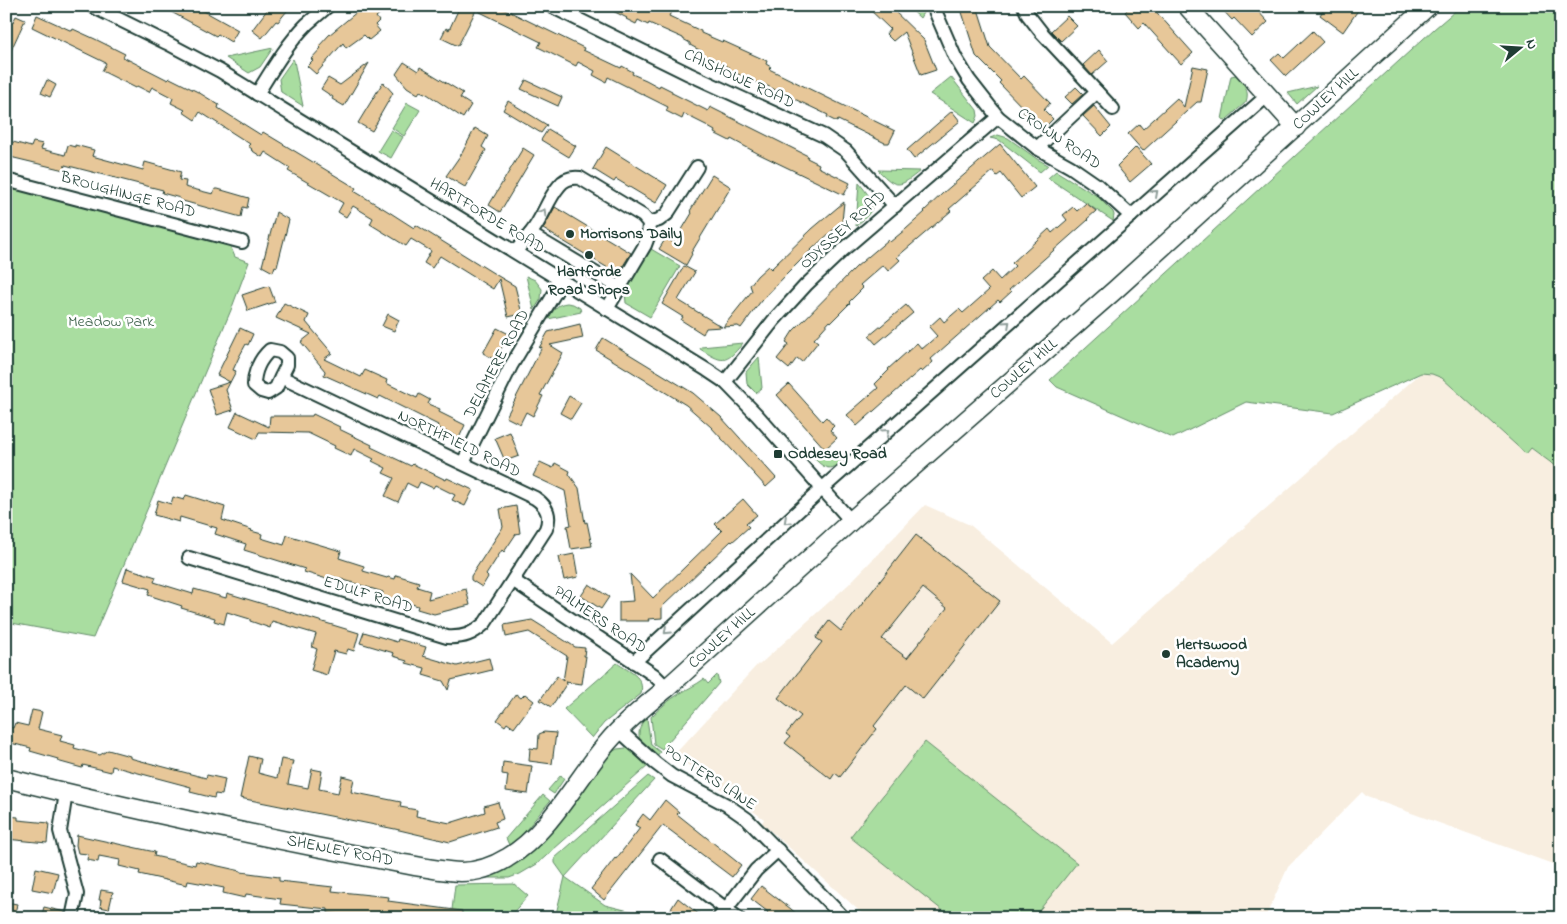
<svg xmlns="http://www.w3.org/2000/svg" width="1567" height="924" viewBox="0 0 1567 924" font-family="'Indie Flower',sans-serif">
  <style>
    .built { fill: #f8eee0 }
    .green { fill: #a9dda0; stroke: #648d6a }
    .building { fill: #e7c799; stroke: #1f3d34; fill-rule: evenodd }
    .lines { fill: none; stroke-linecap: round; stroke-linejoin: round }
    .street-casing { stroke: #1f3d34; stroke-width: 16 }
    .secondary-casing { stroke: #1f3d34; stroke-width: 21 }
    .street { stroke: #fff; stroke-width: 12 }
    .secondary { stroke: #fff; stroke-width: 18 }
    .oneway { stroke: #8f9e9a }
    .poi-dot { fill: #1f3d34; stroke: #fff; stroke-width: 2 }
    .labels { text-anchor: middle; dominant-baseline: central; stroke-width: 5; stroke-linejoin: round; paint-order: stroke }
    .street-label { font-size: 16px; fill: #1f3d34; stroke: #fff }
    .poi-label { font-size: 16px; font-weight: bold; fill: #1f3d34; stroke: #fff; text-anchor: start }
    .park-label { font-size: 16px; fill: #42654f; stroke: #fff }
  </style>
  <rect width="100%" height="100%" fill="#fff"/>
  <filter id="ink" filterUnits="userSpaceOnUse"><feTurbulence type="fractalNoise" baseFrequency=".02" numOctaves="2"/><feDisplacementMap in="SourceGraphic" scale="10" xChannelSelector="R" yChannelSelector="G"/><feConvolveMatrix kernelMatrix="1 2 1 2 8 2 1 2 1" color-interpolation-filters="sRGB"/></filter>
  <g filter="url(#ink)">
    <polygon class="built" points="1421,373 1432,374 1442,378 1526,454 1530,448 1550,462 1561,472 1561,867 1367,797 1362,792 1288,867 1265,918 867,918 762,823 764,819 674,755 758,664 759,665 849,584 925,505 970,525 1112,643"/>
    <g class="green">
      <polygon points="907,6 923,6 924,11 920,18"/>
      <polygon points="1461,6 1561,6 1561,472 1550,462 1531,448 1526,454 1442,378 1432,374 1421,373 1333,413 1246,402 1173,438 1057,387 1050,380 1434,29"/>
      <polygon points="273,48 260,67 249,73 226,58"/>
      <polygon points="293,59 294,61 303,106 281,92 279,79"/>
      <path d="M1236 75C1244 84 1250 90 1246 102L1226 120 1222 119 1231 76Z"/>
      <polygon points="951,77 977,110 978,116 975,123 930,94"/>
      <polygon points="1317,86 1297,104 1288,93"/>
      <polygon points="407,103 420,110 404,136 392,128"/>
      <polygon points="391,130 403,137 391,158 378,151"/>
      <polygon points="998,135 1008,138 1037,159 1048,165 1040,172 999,140 990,138"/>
      <path d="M878 170 920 171C900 187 897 190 878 170Z"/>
      <polygon points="1056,171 1097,196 1113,212 1114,215 1113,221 1048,178"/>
      <path d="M859 183C877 205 877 208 856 226Z"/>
      <polygon points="6,185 229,243 235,257 249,262 231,310 93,638 6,622"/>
      <polygon points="651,249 680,266 650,317 626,303 625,292"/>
      <polygon points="526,276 535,280 542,289 541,299 534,310"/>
      <path d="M567 303 573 304 580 308 581 312 548 319C554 310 556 304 567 303Z"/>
      <path d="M743 343C725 365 723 363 700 349L701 347Z"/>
      <polygon points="759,357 762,388 756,393 747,384 746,372"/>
      <path d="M813 455 847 458C831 472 826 471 812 456Z"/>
      <path d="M617 663C629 672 645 676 641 694L604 723 592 738 564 709Z"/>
      <path d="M717 675 719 683 662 749 654 744 651 717C660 708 669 700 679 694 687 689 696 685 704 679L708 684Z"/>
      <path d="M645 717 647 719 651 745 660 752 656 757C640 742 633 739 645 717Z"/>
      <polygon points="925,742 1077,863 1033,918 952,918 850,837"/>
      <polygon points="626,748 632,750 649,765 537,864 520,874 509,878 474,878 499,870 612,752 617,749"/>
      <polygon points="561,775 564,779 554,794 548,790"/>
      <polygon points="648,776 654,780 565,877 605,905 637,913 646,918 555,918 565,877 555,863 555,858"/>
      <polygon points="543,795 550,801 521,836 509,845 506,838"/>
      <polygon points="514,884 528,896 508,918 451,918 455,885"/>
    </g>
    <g class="building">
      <polygon points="160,6 195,6 238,30 231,42 218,34 216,36"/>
      <polygon points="270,6 291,6 278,22 276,21 262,38 252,30"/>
      <polygon points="364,6 389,6 376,17 379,21 375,25 380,31 369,40 364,35 346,48 343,43 316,74 307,66 313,60 311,59 321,48 319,46 329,35"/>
      <polygon points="460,6 498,6 584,48 583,50 621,68 622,66 633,72 632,74 646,80 659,87 660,85 672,91 672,93 708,111 710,107 808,156 807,158 819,164 818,167 850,183 844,195 759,154 731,139 730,141 714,133 715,131 708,127 708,126 684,114 682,119 666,111 668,107 608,77 606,82 593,75 595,71 578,62 576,66 538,47 541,42 476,10 458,46 441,38 446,28 449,30"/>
      <polygon points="603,6 664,6 672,10 669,16 701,31 701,33 722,42 723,41 767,61 766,64 771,67 769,69 895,131 889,143 885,143 838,120 837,122 827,117 828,115 763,84 762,85 729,70 730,68 702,54 703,52 690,45 690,43 683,39 683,38 649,23 648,25 638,20 636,24 626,19 627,18"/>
      <polygon points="866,6 889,6 924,40 936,70 921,75 904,32 893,41 886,34 890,29"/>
      <polygon points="960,6 977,6 990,47 1021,79 1024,76 1050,103 1044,110 1053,119 1043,129 1033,119 1031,121 1023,112 1025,110 999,83 1001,81 976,56"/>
      <polygon points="1131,6 1151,6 1193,53 1181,64 1144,23 1139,28 1125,12"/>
      <polygon points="1219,6 1253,6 1268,22 1252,37 1234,18 1232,20"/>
      <polygon points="1326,6 1361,6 1343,32 1320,15"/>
      <polygon points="37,15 72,31 73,29 95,39 125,54 123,57 168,80 170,78 198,92 219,105 218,108 261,135 263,132 356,188 354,191 386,210 414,228 416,225 498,276 515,286 522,314 508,317 499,279 493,289 440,256 432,268 424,263 431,251 411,239 406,246 370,224 373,218 353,206 346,217 338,212 343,203 288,171 290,168 265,152 262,157 251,150 252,149 248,146 250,144 211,119 200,112 195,120 183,112 185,110 171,103 173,98 152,87 149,92 137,86 136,88 102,71 106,63 32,27"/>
      <polygon points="16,16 25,20 6,61 6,26 9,20 13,22"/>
      <polygon points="1067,16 1077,26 1061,41 1051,31"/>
      <polygon points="1313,31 1323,42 1286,76 1271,60 1279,53 1284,58"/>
      <polygon points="1099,50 1108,61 1092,75 1083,65"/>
      <polygon points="404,62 418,71 420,67 463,93 460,98 471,105 463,118 427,94 420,91 418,94 407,87 396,74"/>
      <polygon points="369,63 344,106 332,99 333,97 321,89 328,78 340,85"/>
      <polygon points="1193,66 1208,69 1201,102 1197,102 1143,151 1128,134 1139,124 1143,129 1177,98 1184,107"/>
      <polygon points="47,80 56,85 50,97 41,93"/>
      <polygon points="526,80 562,97 558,106 521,89"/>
      <polygon points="383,82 393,93 378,119 379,119 372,131 358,123"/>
      <polygon points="1076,87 1083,94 1072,104 1065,97"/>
      <polygon points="508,101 547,125 541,133 503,110"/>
      <polygon points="1094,106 1111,127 1102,136 1083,116"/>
      <polygon points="952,111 960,121 914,159 907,150"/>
      <polygon points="475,128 488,136 482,147 486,150 465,187 446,176 462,153"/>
      <polygon points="548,129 576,146 569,157 541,140"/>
      <polygon points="6,140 31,147 33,142 43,144 41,149 65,155 68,145 75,147 75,145 94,150 92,156 143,170 145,162 181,172 179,180 186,181 185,187 213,194 215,189 218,189 249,198 247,208 243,207 241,217 179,200 180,198 162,193 163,190 143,185 65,165 64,170 6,156"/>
      <polygon points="1000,144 1035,187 1021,198 1001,173 997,176 993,171 949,209 951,211 897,257 900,260 888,271 883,265 860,285 863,288 849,302 850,303 831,322 830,321 814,339 818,342 802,362 797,358 789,369 777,359 789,344 786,342 793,331 856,267 888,240 890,242 906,229 925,212 924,211 943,193"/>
      <polygon points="606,147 667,185 656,203 616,179 614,182 593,169"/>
      <polygon points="1136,147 1151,164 1130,182 1117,166"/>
      <polygon points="523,148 534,155 500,212 489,205"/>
      <polygon points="712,175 731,187 691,253 692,254 686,265 659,249 666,238 674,243 692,213 690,211"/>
      <polygon points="844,202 842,222 812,249 786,275 761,301 741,328 738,326 723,327 752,291 750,285 757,276 768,266 771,269 812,229"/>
      <polygon points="1086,203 1096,211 1087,219 1088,220 1009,290 1011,292 1000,302 998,300 931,359 933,362 922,372 920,370 857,426 847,415 878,388 875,384 889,370 888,369 917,343 922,349 937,336 929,327 940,317 944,322 959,309 963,313 989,290 981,281 992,271 1000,280 1015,266 1012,263 1049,229 1052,233 1067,220 1063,215 1073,207 1077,211"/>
      <polygon points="555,207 631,253 618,274 543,229"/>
      <polygon points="276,212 289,220 277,267 275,266 273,272 262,266"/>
      <polygon points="684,266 695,272 678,300 722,327 706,328 703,334 681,320 683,317 662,304"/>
      <polygon points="269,286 275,302 248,311 242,295"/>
      <polygon points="284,303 309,315 306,322 332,353 324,359 361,377 365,370 387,380 386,383 417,398 419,394 430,400 428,404 440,409 439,412 465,425 459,438 437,427 438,425 380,396 378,399 324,375 325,371 301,342 311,334 276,318"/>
      <polygon points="906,305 913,313 876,344 869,336"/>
      <polygon points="388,314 399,320 394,331 382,326"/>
      <polygon points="580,324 583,338 550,345 563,353 540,395 543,396 533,416 526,412 520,424 506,417 542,347 539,348 548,332"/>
      <polygon points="240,328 253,334 248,345 246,344 239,357 233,370 236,371 226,390 233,410 217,415 208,389 230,382 217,375"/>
      <polygon points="497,328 509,334 495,360 483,353"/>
      <polygon points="603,338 693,393 721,417 776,478 766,487 711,427 686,405 596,350"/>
      <polygon points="789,384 822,421 826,417 834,426 830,430 837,438 825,449 777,395"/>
      <polygon points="569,396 581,403 571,419 560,413"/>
      <polygon points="237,412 269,427 270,416 312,416 313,414 340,427 339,429 372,445 371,447 411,466 413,464 446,480 447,478 473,490 465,506 452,500 455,495 435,485 433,488 420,482 417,488 407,483 398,502 385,496 394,478 383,473 386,468 372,461 374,459 354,449 351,456 334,448 335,446 308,433 259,432 256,439 230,427"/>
      <polygon points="510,432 519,456 505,461 495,438"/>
      <polygon points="540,462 553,468 555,463 570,471 569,474 579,488 585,523 587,522 592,546 571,549 567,526 571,525 565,491 533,476"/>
      <polygon points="186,495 225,507 222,520 252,530 251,531 262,534 261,538 284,545 287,535 341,551 339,558 364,566 363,571 387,578 388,577 395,579 396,575 419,582 417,587 430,591 428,599 466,589 470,605 434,614 417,609 418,606 393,598 392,601 382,598 383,592 331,576 330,580 304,572 305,569 244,550 246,544 215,534 217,528 180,517 179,522 154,515 158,500 171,504 173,497 184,500"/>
      <polygon points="743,499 757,515 746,524 749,527 732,542 731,541 662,607 662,618 648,619 649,621 619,621 619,602 633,601 630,574 653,598 722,531 715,524"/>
      <polygon points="516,506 520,533 516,534 504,552 502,550 486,575 488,577 482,587 471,580 471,576 503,527 500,509"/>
      <path d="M916 535 1000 601 923 699 906 685 874 726 877 729 840 777 835 773 831 779 785 743 790 737 786 734 801 716 778 698 822 642 816 638 829 621 841 631ZM923 588 947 608 907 658 882 639Z"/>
      <polygon points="574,554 578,577 564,580 559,557"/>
      <polygon points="127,568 156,577 154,582 193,594 194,589 226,598 227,593 359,633 354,651 348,649 346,654 334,651 327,675 311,670 317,649 312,647 316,634 272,621 270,628 250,621 250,619 227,612 224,624 214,621 215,618 181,608 182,606 148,595 150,589 123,581"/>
      <polygon points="589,584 609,597 601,609 581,596"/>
      <polygon points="532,620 575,647 585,648 584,656 586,656 582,684 565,682 567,683 551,707 540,700 557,676 563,681 567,656 529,632 506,637 504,625"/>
      <polygon points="364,632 397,642 398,639 426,647 423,656 457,666 489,658 492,670 451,680 448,690 443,681 423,675 425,668 406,663 407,661 400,659 400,658 393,656 394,653 360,643"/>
      <polygon points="516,694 521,698 525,694 534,701 514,728 507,723 505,726 497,720"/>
      <polygon points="32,710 42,712 38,729 62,735 60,741 75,745 74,748 100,755 108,750 130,756 130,758 206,778 207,775 225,779 222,795 215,794 214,798 190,792 191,787 112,766 111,772 83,765 82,768 57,761 58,759 30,751 31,748 6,742 6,726 13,728 15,723 28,726"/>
      <polygon points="544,732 556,733 552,764 529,761 530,748 538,749 539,734"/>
      <polygon points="249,756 261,759 258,773 277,778 281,759 293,761 288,784 308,788 312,769 322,771 319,789 338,793 342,776 354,779 351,792 401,802 400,807 417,810 416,816 450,823 485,812 484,806 498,802 503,819 495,822 497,827 450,842 395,829 240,798"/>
      <polygon points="503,762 532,766 528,794 506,791 508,775 502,774"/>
      <polygon points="665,800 679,812 677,814 741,865 732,877 663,825 604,900 591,889 615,858 616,859 640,828 635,825 643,814 650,820"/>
      <polygon points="6,816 18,817 18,820 49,823 47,843 6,839"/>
      <polygon points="77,835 155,852 154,856 195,865 196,861 241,871 241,872 279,877 279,881 333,887 332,891 389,897 388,901 462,911 462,918 374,918 351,916 328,913 328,909 280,904 281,899 246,894 245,898 223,893 224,888 199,883 188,881 187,885 139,874 140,871 119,866 120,860 99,856 98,862 87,860 88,854 78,853 76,845"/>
      <polygon points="36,868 58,873 53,893 32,889"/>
      <polygon points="761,886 791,909 801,918 772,918 767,913 768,912 751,899"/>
      <polygon points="101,890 113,892 109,909 100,907 101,900 99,900"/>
      <polygon points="678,898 688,906 704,918 665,918"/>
      <polygon points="6,902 17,904 14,918 6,918"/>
      <polygon points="44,907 65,912 64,918 41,918"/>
    </g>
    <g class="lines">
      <defs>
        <g id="street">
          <polyline points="92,6 167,43 220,71 707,370 725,382 757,415 851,521"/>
          <polyline points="551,6 689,74 824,136 846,151 895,206"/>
          <polyline points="933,6 955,57 969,80 998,117 1037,148 1071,167 1097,185 1131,216"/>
          <polyline points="1024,6 1028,15 1042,33 1113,109"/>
          <path d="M257 94C272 70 287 44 307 24 314 18 321 12 328 6"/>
          <polyline points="1037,148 1097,92"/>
          <polyline points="6,180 242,242"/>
          <polyline points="649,223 659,220 667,214 697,167"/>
          <polyline points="530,234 620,288"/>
          <path d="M516 252C520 245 525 240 530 234 542 220 547 200 559 186 564 179 571 177 580 178L643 216 649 223 648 237 645 245 607 309"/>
          <polyline points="725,382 774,320 806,285 843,250 998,117"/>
          <polyline points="463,463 511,366 562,281"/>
          <path d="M189 558 447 637C464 638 473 634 485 623L546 529C551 516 547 506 535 498L281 377 276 388 268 393 261 391 254 385C254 372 260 359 270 350L280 352 287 358V365L281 377"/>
          <polyline points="514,581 654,675 667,688"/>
          <polyline points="634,662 823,488 1268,95"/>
          <polyline points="620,731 655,763 672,776 727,805 747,819 844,918"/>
          <polyline points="66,793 60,831 77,894 72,918"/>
          <polyline points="660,859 738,918"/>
          <polyline points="719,918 756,870 778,850"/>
        </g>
        <g id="secondary">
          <polyline points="1187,6 1296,127"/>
          <path d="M6 778C109 804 212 826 316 847 342 852 368 857 394 862 416 866 438 871 461 872 477 872 494 866 507 858 549 834 577 778 608 742 624 723 647 704 667 688L851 521 1115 290 1428 6"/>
        </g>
      </defs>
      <use href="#street" class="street-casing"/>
      <use href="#secondary" class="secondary-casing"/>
      <use href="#street" class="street"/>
      <use href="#secondary" class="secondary"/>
    </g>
    <defs><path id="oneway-chevron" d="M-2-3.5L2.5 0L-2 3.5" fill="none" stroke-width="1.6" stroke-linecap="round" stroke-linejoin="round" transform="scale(1.25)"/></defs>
    <g class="oneway">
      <use href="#oneway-chevron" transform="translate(1155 193) rotate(-42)"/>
      <use href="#oneway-chevron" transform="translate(543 212) rotate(-59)"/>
      <use href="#oneway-chevron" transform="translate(1007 324) rotate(-42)"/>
      <use href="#oneway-chevron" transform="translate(886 432) rotate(-42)"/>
      <use href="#oneway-chevron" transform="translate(787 521) rotate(137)"/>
      <use href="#oneway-chevron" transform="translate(667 631) rotate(137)"/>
    </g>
  </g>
  <g class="poi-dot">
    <circle cx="570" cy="234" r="5"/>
    <circle cx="589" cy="255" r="5"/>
    <rect x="773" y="449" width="10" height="10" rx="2.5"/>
    <circle cx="1166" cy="654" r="5"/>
  </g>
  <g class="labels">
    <g class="street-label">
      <text transform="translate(739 79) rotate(25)">CAISHOWE ROAD</text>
      <text transform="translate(1326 99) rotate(-43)">COWLEY HILL</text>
      <text transform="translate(1059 139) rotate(34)">CROWN ROAD</text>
      <text transform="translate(128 195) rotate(15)">BROUGHINGE ROAD</text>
      <text transform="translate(487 216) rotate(31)">HARTFORDE ROAD</text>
      <text transform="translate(843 230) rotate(-42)">ODYSSEY ROAD</text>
      <text transform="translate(497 364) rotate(-62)">DELAMERE ROAD</text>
      <text transform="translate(1024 369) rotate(-41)">COWLEY HILL</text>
      <text transform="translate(459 444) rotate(26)">NORTHFIELD ROAD</text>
      <text transform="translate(368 595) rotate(17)">EDULF ROAD</text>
      <text transform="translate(600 620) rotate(34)">PALMERS ROAD</text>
      <text transform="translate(722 638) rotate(-42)">COWLEY HILL</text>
      <text transform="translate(710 778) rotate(33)">POTTERS LANE</text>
      <text transform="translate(340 851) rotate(11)">SHENLEY ROAD</text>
    </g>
    <g class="poi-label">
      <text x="580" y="234">Morrisons Daily</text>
      <text x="589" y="272" text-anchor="middle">Hartforde<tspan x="589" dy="18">Road Shops</tspan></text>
      <text x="788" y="454">Oddesey Road</text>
      <text x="1176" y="645">Hertswood<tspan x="1176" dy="18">Academy</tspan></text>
    </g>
    <g class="park-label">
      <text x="111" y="322">Meadow Park</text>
    </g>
  </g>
  <rect width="1567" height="924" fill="none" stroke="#fff" stroke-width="25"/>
  <rect x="12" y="12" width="1542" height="899" fill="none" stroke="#1f3d34" stroke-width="2" filter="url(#ink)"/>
  <g transform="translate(1520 48) rotate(72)" stroke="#ffffff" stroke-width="4" paint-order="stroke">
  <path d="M0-4L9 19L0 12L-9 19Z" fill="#1f3d34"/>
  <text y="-8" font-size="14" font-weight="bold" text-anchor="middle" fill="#1f3d34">N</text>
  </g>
</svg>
